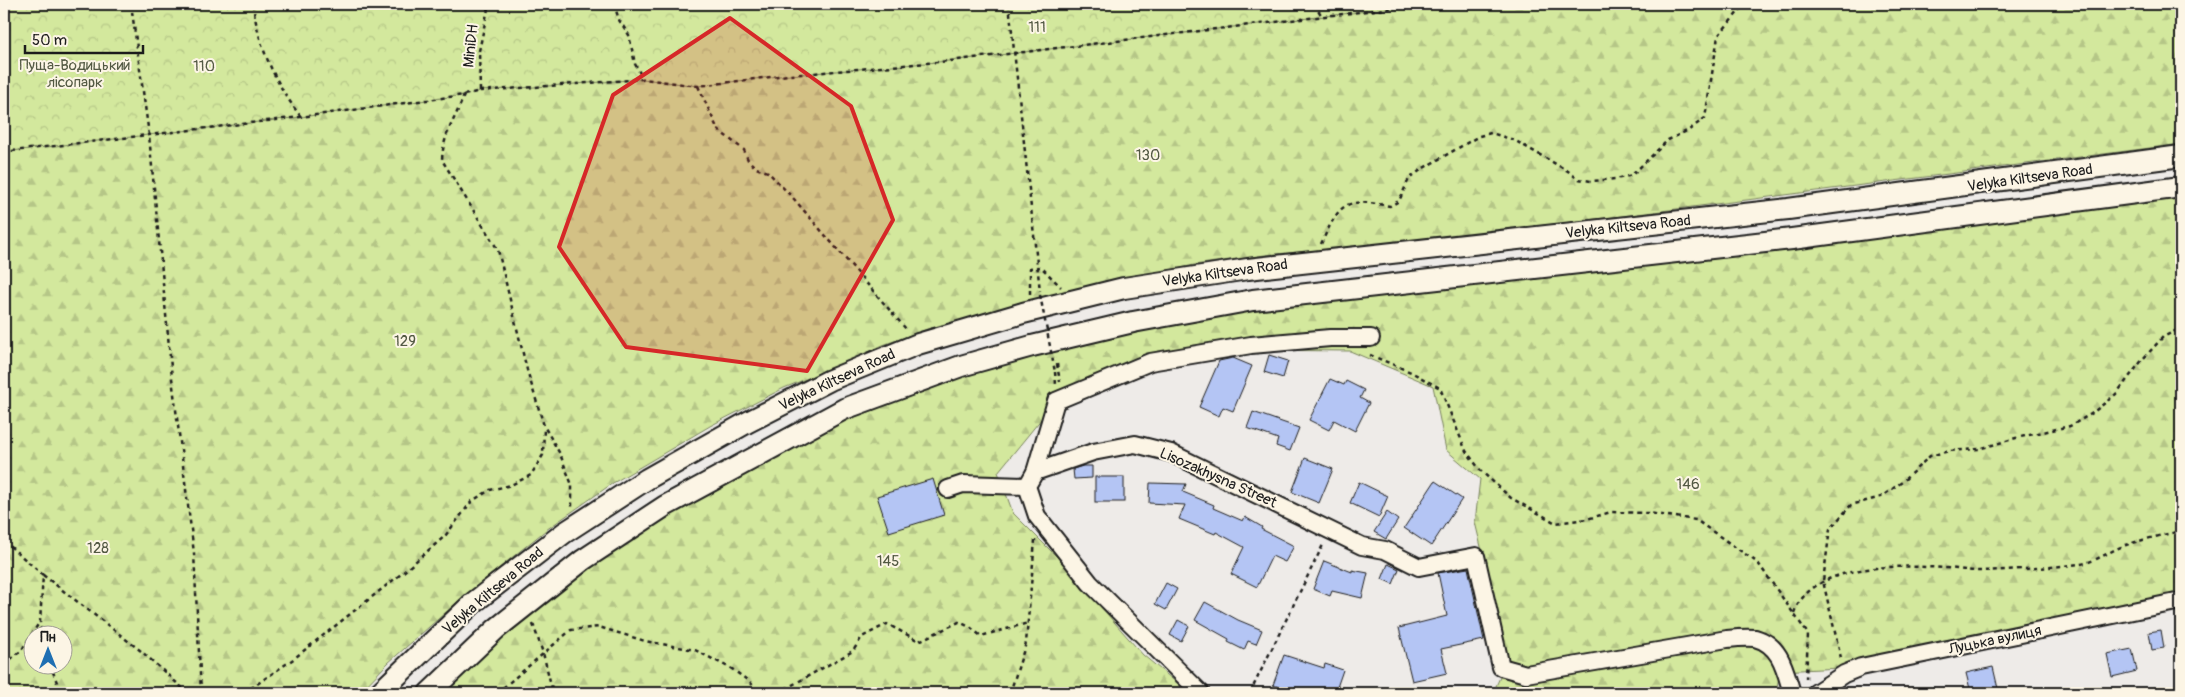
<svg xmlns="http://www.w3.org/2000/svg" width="2185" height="697" viewBox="0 0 2185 697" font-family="Pangolin,sans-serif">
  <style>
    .forest { fill: url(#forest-firs); stroke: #78825c; fill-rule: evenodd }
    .park { fill: url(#park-crowns); stroke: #78825c }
    .building { fill: #b4c5f4; stroke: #1c1c1c }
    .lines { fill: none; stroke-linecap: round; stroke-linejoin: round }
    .minor-casing { stroke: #1c1c1c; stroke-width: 20 }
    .major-casing { stroke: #1c1c1c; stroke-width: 24 }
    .path { stroke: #1c1c1c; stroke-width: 2.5; stroke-dasharray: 4 4; stroke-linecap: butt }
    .minor { stroke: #fcf5e5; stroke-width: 16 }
    .major { stroke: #fcf5e5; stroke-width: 20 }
    .path-bridge { stroke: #1c1c1c; stroke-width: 2.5; stroke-dasharray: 4 4; stroke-linecap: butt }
    .marked { fill: #d62828; fill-opacity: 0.2; stroke: #d62828; stroke-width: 4; stroke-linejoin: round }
    .labels { text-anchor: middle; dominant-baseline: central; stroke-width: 4; stroke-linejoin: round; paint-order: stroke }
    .park-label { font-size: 15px; fill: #535943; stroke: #fcf5e5 }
    .street-label { font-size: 15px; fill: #1c1c1c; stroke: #fcf5e5 }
  </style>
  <defs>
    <pattern id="forest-firs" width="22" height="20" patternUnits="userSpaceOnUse" patternTransform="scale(1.25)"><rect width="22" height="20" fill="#d3e89d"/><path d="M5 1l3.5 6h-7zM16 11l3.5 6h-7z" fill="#b5c687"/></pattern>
    <pattern id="park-crowns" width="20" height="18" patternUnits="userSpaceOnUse" patternTransform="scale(1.25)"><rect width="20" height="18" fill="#d3e89d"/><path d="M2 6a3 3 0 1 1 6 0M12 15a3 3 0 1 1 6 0" fill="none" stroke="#b5c687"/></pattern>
  </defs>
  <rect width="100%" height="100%" fill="#eeebe8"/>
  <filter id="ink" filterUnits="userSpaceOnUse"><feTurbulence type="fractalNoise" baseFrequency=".02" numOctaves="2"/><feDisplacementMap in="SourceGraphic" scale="10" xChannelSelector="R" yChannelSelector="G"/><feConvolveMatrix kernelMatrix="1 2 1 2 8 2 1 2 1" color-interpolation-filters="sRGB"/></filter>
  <g filter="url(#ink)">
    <g class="forest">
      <path d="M4 4H2181V144L1630 215 1376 245 1265 255 1194 265 1084 289 959 324 930 328 883 345 845 363 784 388 710 426 613 483 546 530 462 598 388 663 359 693H4ZM32 634H62V664H32Z"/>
      <polygon points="2181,187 2181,601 1861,667 1780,671 1776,693 1493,693 1508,659 1475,522 1480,479 1446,450 1433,386 1350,351 1242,350 1161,367 1069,401 1056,401 998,472 1013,513 1058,558 1143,655 1189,693 429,693 583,560 844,409 1133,322"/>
    </g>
    <polygon class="park" points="4,4 1426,4 949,61 779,76 698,86 643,79 480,91 464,95 301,117 4,152"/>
    <g class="building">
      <polygon points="1269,355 1288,361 1283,378 1264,372"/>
      <polygon points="1233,358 1252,366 1233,411 1223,407 1219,416 1199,407 1219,361"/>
      <polygon points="1330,379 1344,385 1346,381 1364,390 1360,398 1369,403 1355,431 1334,420 1329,430 1309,420"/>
      <polygon points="1253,412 1299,428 1290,451 1276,446 1278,439 1247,428"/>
      <polygon points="1305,458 1333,469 1319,503 1292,492"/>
      <polygon points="1083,466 1092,466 1092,478 1074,479 1073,469"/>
      <rect x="1095" y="477" width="29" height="25"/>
      <polygon points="933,479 944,515 889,532 877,496"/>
      <polygon points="1435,481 1462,499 1431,546 1404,528"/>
      <polygon points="1359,482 1388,496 1379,517 1350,503"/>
      <polygon points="1150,483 1186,484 1183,492 1214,505 1213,508 1243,521 1245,517 1262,527 1261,529 1294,546 1285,562 1272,556 1257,587 1231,574 1244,547 1216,532 1215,534 1179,519 1185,505 1149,503"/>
      <polygon points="1387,512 1398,520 1386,539 1374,532"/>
      <polygon points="1324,561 1352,572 1352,570 1368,573 1362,598 1332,591 1330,596 1313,589"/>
      <polygon points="1388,564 1399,569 1393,584 1382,579"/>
      <polygon points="1468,568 1484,640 1441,649 1447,673 1412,681 1399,628 1447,616 1438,573"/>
      <polygon points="1166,583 1177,589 1166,610 1155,604"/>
      <polygon points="1205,602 1238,620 1262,630 1256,644 1248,641 1244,650 1228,642 1229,639 1195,620"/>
      <polygon points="1178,620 1189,626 1181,641 1170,635"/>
      <polygon points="2161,630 2164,648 2152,650 2149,632"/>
      <polygon points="2132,649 2137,671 2112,677 2107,654"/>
      <polygon points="1284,655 1324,668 1325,664 1343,670 1335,693 1296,693 1273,685"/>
      <polygon points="1993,667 1999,693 1971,693 1966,673"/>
    </g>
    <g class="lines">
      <defs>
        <g id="minor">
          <polyline points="1035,472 1056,401 1150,362 1251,345 1330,338 1371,338"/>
          <polyline points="948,489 963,484 1027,486"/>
          <path d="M1201 693 1090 583 1037 516 1027 486 1035 472 1093 452 1135 444 1171 453 1362 546 1385 550 1419 567 1476 556 1501 667 1526 674 1727 639C1736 638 1746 637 1755 638 1781 645 1785 670 1792 693"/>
          <polyline points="1815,693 1844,674 1861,667 2181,601"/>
        </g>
        <g id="major">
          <polyline points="379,693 473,603 564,533 647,479 748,422 830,380 918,344 1023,313 1124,288 1248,269 1788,209 2181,156"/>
          <polyline points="429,693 496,629 583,560 665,506 844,409 961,366 1032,346 1133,322 1253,300 1792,239 2181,187"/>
        </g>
      </defs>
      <use href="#minor" class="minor-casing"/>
      <use href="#major" class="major-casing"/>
      <g class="path">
        <polyline points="131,4 149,135 172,378 194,553 201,693"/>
        <path d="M253 4C258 46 275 83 301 117"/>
        <polyline points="614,4 619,20 629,35 635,64 643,79"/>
        <polyline points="1009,4 1040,291"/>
        <polyline points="1314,4 1322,16"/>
        <polyline points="698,86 718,130 744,150 748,160 756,168 768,172 794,199 906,329"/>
        <polyline points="480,91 479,51 489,4"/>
        <path d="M464 95C456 119 443 133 442 160L498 250 527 370 544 426 560 454 572 485V508"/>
        <polyline points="4,152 301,117 464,95 480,91 643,79 698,86 779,76 949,61 1426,4"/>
        <path d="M1321 244C1341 201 1344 198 1390 206L1399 201 1409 179 1422 169 1479 136 1491 133 1514 140 1568 171 1578 179 1591 181 1616 179 1632 175 1668 140 1689 130 1705 118 1718 36 1745 4"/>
        <polyline points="1030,294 1030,268 1041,267 1061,287"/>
        <polyline points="1370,355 1411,372 1440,388 1466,451 1481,471 1511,498 1556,523 1587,519 1611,512 1648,513 1696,520 1758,563 1808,634 1806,679"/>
        <polyline points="1057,364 1060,382"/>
        <polyline points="1055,372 1056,385"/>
        <polyline points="4,541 43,575 40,622 42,634"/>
        <polyline points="43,575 141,651 188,693"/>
        <path d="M1794 613C1812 562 1900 565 1944 568 1955 568 1967 571 1978 571 2011 570 2047 568 2080 564 2096 562 2111 550 2126 545 2144 539 2163 535 2181 531"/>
        <polyline points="533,624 543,653 553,693"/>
        <polyline points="1841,658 1823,581 1830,529 1851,505 1881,497 1902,482 1930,456 1949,451 1979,449 2016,438 2070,426 2091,414 2116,394 2143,359 2163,337 2181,328"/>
        <polyline points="4,664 21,651 39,623"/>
        <polyline points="50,664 61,693"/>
        <polyline points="244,693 292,660 401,574 445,536 472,501 490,490 511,485 531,475 543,455 544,427"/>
        <polyline points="497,693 571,630 599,627 645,641 695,650 732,669 750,682 759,693"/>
        <polyline points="778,693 853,651 862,637 887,624 919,641 959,622 970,627 981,636 1028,623"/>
        <polyline points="1010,693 1026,643 1035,540"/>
        <polyline points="1250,693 1323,545"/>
      </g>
      <use href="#minor" class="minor"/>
      <use href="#major" class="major"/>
      <polyline class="path-bridge" points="1040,295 1055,372"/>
    </g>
  </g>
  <path class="marked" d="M730 18 851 106 893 220 807 371 626 347 559 247 613 95Z"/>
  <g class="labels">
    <g class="park-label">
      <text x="1037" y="27">111</text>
      <text x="75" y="65">Пуща-Водицький<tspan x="75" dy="17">лісопарк</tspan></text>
      <text x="204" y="66">110</text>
      <text x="1148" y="155">130</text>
      <text x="405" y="341">129</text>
      <text x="1688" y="484">146</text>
      <text x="98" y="548">128</text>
      <text x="888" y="561">145</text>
    </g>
    <g class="street-label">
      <text transform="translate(471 46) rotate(-84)">MiniDH</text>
      <text transform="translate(2030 178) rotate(-8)">Velyka Kiltseva Road</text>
      <text transform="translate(1628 227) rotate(-6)">Velyka Kiltseva Road</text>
      <text transform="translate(1225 273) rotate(-8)">Velyka Kiltseva Road</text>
      <text transform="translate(837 380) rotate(-25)">Velyka Kiltseva Road</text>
      <text transform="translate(1218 478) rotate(24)">Lisozakhysna Street</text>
      <text transform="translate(493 591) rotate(-40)">Velyka Kiltseva Road</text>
      <text transform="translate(1995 640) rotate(-12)">Луцька вулиця</text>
    </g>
  </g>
  <rect width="2185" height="697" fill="none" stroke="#fcf5e5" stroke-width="20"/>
  <rect x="10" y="10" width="2165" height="677" fill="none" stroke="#1c1c1c" stroke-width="2" filter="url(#ink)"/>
  <g transform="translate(48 650)"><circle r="24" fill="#fcf5e5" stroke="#a29e95"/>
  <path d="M0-4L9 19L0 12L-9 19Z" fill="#1f6fb2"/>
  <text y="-8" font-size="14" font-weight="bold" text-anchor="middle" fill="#1c1c1c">Пн</text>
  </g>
  <path d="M25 45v8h118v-8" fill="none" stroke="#1c1c1c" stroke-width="2.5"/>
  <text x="32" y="45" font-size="15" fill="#1c1c1c" stroke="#fcf5e5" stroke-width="4" paint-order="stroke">50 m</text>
</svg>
